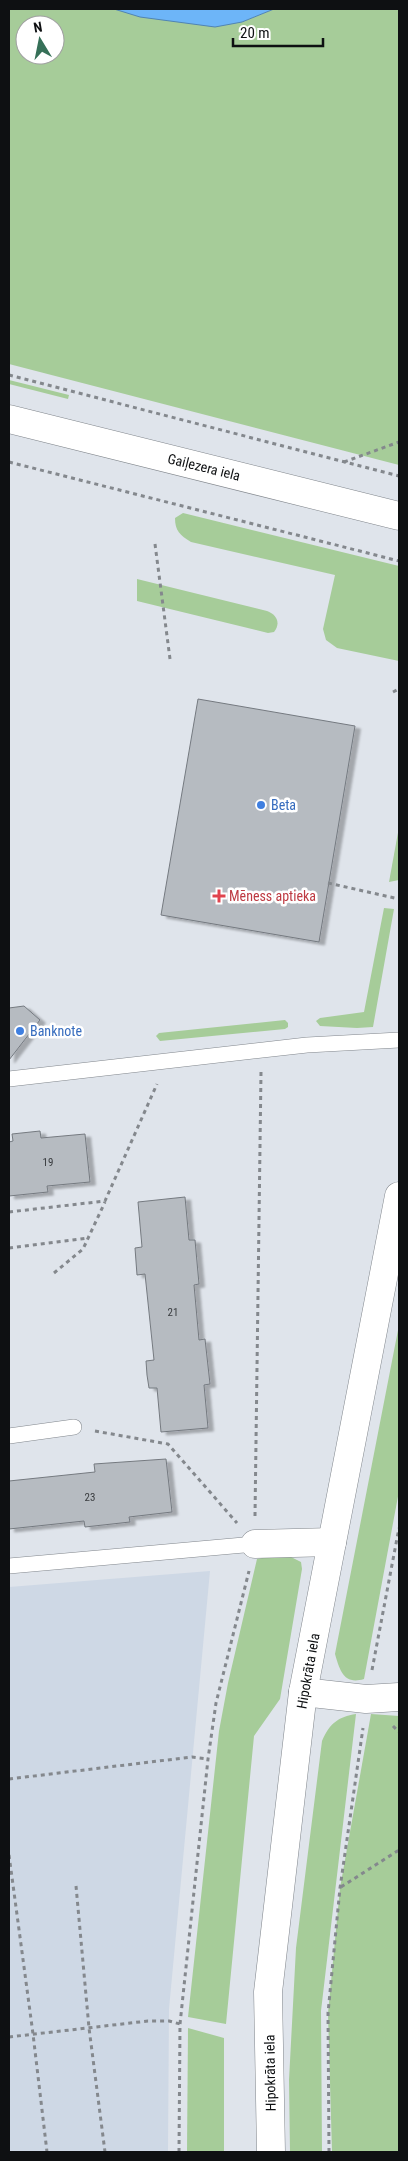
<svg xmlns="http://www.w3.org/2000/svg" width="408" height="2161" viewBox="0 0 408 2161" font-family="'Roboto Condensed',sans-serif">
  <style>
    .built { fill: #ced8e5 }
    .green { fill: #a6cc99; fill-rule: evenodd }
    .water { fill: #6db5f8; stroke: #5084b3 }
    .building { fill: #b6bbc1; stroke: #757a80; filter: url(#shadow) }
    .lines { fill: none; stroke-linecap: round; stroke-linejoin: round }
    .lane-casing { stroke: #81868c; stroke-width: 16 }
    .street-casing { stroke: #81868c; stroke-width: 29 }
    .secondary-casing { stroke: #81868c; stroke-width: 29 }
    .path { stroke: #84888d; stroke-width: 3; stroke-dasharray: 4 4; stroke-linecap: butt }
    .lane { stroke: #fff; stroke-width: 15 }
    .street { stroke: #fff; stroke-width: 28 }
    .secondary { stroke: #fff; stroke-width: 28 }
    .shop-dot { fill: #3f7fe0; stroke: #fff; stroke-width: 2 }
    .health-dot { fill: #e0444e; stroke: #fff; stroke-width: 2 }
    .labels { text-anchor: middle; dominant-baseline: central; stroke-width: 5; stroke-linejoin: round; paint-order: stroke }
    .number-label { font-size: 11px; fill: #383b3e }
    .street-label { font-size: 14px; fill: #0e1012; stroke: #fff }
    .shop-label { font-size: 14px; fill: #366cbe; stroke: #fff; text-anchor: start }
    .health-label { font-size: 14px; fill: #be3a42; stroke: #fff; text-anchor: start }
  </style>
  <defs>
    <filter id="shadow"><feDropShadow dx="5.5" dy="3" stdDeviation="1" flood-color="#0004"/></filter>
  </defs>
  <rect width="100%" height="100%" fill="#dfe4eb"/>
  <polygon class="built" points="210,1571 169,2009 168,2152 9,2152 9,1587"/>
  <g class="green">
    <path d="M9 9H114L242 22 274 9H399V465L9 364ZM25 25H55V55H25Z"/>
    <polygon points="9,380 69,395 68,399 9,384"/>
    <path d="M183 513 399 566V661L337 648 326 640 323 629 335 575 191 542C180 535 175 531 175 518Z"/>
    <path d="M137 579 267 611C277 615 281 623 274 632L268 633 137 601Z"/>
    <polygon points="399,827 399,880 389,882"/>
    <polygon points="384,908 394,909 373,1027 357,1028 320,1026 316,1021 320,1018 364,1012"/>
    <polygon points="285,1020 288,1023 288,1027 285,1029 160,1041 156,1036 159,1033"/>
    <path d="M399 1325V1491L364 1679C344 1685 340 1671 335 1654Z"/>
    <polygon points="277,1555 289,1556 301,1562 302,1569 280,1699 254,1736 226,2024 188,2017 219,1731 228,1683 257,1559"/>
    <path d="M356 1714 321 2011 322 2152H290L289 2080 296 1948 322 1741C330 1723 338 1717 356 1714Z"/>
    <polygon points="371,1714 399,1716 399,2152 332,2152 328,2013 340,1888"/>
    <polygon points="188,2028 224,2038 224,2152 187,2152"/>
  </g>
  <polygon class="water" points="114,9 274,9 242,22 215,27 140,17"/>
  <g class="building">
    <polygon points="198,699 355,726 319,942 161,915"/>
    <polygon points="24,1006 40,1020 9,1060 9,1008"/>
    <polygon points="40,1131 41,1138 85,1134 90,1182 47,1186 48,1192 9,1196 9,1142 13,1141 12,1134"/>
    <polygon points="185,1197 189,1240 195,1240 199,1284 194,1285 199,1340 205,1339 210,1384 204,1385 208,1428 161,1432 157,1388 149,1388 147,1375 146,1361 154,1360 145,1274 137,1275 135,1248 142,1247 138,1202"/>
    <polygon points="166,1459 172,1512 129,1517 130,1522 85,1527 84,1521 9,1529 9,1481 95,1472 94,1464"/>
  </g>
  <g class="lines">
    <defs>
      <g id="lane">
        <polyline points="9,1079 307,1045 399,1040"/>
        <polyline points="9,1436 74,1427"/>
        <polyline points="9,1566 255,1544"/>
      </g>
      <g id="street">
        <polyline points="9,419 399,516"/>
        <polyline points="255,1544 332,1542"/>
        <polyline points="303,1692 366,1699 399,1697"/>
      </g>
      <polyline id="secondary" points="271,2152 268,1992 303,1692 399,1196"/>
    </defs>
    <use href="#lane" class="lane-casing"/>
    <use href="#street" class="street-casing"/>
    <use href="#secondary" class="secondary-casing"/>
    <g class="path">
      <polyline points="9,375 399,476"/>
      <polyline points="9,462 399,561"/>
      <polyline points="344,462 399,442"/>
      <polyline points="155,544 170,659"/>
      <polyline points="393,692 399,689"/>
      <polyline points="328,883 399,899"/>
      <polyline points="9,1212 105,1201 157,1084"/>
      <polyline points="9,1248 88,1238"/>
      <polyline points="54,1273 83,1249 105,1202"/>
      <polyline points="95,1431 168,1444 237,1523"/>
      <polyline points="255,1516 261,1072"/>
      <polyline points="372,1670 399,1528"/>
      <polyline points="393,1726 399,1732"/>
      <polyline points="9,1779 192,1757 208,1759"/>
      <polyline points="9,1855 33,2034 47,2152"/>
      <polyline points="76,1886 89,2028 105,2152"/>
      <polyline points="341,1887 399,1850"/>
      <polyline points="9,2037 148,2021 169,2021 180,2024"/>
      <polyline points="179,2152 180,2024 208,1759 216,1703 249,1571"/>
      <polyline points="329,2152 328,2013 340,1888 363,1728"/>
    </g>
    <use href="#lane" class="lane"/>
    <use href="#street" class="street"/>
    <use href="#secondary" class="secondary"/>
  </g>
  <g class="shop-dot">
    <circle cx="261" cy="805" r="5"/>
    <circle cx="20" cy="1031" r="5"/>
  </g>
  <path class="health-dot" d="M216.5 888.5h5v5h5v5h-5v5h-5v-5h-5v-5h5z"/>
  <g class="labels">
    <g class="number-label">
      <text x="48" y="1162">19</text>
      <text x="173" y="1312">21</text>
      <text x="90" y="1497">23</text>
    </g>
    <g class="street-label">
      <text transform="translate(204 467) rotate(14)">Gaiļezera iela</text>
      <text transform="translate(308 1671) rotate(-80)">Hipokrāta iela</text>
      <text transform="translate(270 2073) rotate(-91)">Hipokrāta iela</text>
    </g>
    <g class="shop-label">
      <text x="271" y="805">Beta</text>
      <text x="30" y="1031">Banknote</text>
    </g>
    <g class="health-label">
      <text x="229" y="896">Mēness aptieka</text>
    </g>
  </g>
  <rect width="408" height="2161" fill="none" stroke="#0e1012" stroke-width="20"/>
  <g transform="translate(40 40) rotate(350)"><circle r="24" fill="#ffffff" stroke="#9f9fa0"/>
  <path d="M0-4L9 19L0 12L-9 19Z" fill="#367058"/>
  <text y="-8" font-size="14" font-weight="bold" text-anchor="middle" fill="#0e1012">N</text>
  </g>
  <path d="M233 38v8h90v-8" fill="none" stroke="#0e1012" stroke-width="2.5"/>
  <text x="240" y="38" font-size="15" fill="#0e1012" stroke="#ffffff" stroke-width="4" paint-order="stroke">20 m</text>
</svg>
